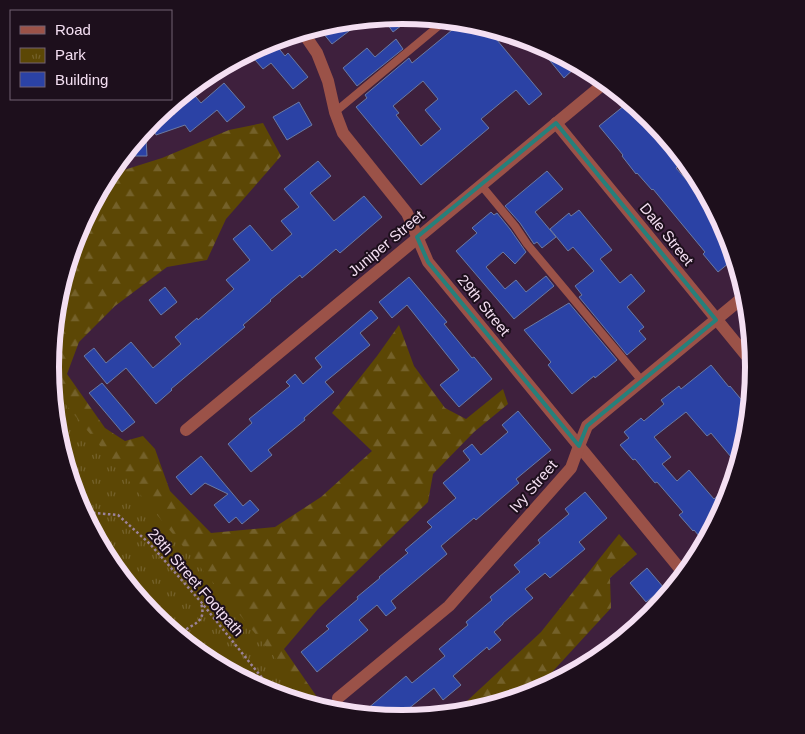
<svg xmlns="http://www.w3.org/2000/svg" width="805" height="734" viewBox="0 0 805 734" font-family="Helvetica,sans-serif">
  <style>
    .forest { fill: url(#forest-firs) }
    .park { fill: url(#park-tufts) }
    .building { fill: #2b42a5; stroke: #6a7aa3; fill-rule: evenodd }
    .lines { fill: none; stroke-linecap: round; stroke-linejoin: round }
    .path { stroke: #9c839b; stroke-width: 2.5; stroke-dasharray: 2.5 2.5; stroke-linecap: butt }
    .lane { stroke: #9b5248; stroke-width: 8 }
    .street { stroke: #9b5248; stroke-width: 12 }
    .marked { fill: none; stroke: #26807b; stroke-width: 4; stroke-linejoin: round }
    .labels { text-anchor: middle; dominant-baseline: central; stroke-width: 4; stroke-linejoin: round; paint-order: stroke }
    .street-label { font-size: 15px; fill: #f4dff2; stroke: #1d0f1c }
    .rim { fill: none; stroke: #f4dff2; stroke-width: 6 }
  </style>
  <defs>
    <pattern id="forest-firs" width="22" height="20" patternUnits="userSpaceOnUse" patternTransform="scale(1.25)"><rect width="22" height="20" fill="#5c4705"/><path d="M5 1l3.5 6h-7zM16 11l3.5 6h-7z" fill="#74612a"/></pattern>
    <pattern id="park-tufts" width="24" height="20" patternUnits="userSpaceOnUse" patternTransform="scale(1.25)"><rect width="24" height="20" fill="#5c4705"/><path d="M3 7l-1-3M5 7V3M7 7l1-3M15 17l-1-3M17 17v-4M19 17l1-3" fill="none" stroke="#74612a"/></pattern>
  </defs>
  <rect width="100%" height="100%" fill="#3e203d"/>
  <g class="forest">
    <polygon points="263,123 281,156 226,219 207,260 167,267 115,306 79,342 67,374 105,428 125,441 143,436 155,449 170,491 211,533 275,527 321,497 372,451 332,413 377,356 399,325 414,366 445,408 466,419 503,389 508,404 474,432 433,474 428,502 318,609 284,649 317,697 332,712 268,692 207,660 153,616 110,562 57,435 51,367 57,298 77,232 108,175 162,158 229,130"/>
    <polygon points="619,534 637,554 610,578 611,608 532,694 471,712 453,714 541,632"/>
  </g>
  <polygon class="park" points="53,389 315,706 315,707 268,692 207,660 153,616 110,562 77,501 57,435"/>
  <g class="building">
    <polygon points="403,15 414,16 393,32 382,17"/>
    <polygon points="365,19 332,44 318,27 334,22"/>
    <path d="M463 21 471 22 497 30 492 34 542 94 529 105 516 90 481 119 489 128 421 185 356 107 367 98 365 95 409 58 412 63ZM423 81 438 99 425 110 441 129 421 146 396 115 399 113 393 106Z"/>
    <polygon points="396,39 403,49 357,86 343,68 367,48 375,57"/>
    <polygon points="272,40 285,56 288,53 308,77 293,89 271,63 263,69 248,52"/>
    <polygon points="533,40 573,61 577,66 564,78"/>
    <polygon points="224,83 245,107 227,122 217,110 190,132 185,125 156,135 151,122 175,114 170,108 191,91 201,103"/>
    <polygon points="630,101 651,117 646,121 670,150 674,146 685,160 676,168 709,206 712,203 728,233 735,258 718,272 703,254 705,252 653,189 652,190 637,173 636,174 622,156 623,155 599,126"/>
    <polygon points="299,102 312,125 287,140 273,117"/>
    <polygon points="138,138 146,138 147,156 123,156"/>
    <polygon points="318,161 331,176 310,193 334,221 364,196 382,217 340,253 336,249 302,278 300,275 270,300 271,301 243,325 245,327 171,389 172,390 156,404 126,368 107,384 84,356 94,348 106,363 131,342 153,368 181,344 175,337 197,318 198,320 234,289 226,280 250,260 233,239 250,225 272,251 292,234 281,221 299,207 284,189"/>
    <polygon points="547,171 563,189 535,212 556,237 542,248 537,242 534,244 520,223 505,206"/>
    <polygon points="579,210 612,250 600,259 620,283 631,274 645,291 627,307 644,327 639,331 646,339 627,355 579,297 582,295 575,286 594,271 573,247 568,251 550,229 569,213 571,216"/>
    <polygon points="491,212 494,215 497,213 510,229 526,252 515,264 503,252 486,267 505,289 516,280 526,292 546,276 554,286 514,319 456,251 477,233 472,228"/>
    <polygon points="409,277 447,322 444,324 472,358 474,357 492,379 459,407 440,385 459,370 407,305 392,318 379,302"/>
    <polygon points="165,287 177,302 161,315 149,300"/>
    <polygon points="569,303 617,360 595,378 594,376 572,394 548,365 551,362 524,330"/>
    <polygon points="371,310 378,318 360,333 370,345 325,382 334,392 304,418 305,420 268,450 272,455 251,472 228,444 252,423 249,419 290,386 286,382 295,374 303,384 322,367 315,358"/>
    <polygon points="711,365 729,387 730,386 750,410 748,436 745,446 731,457 711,433 707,436 686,412 654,437 671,457 662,464 677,481 689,470 714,499 734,482 728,502 705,543 694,530 693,531 679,515 683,512 657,482 655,483 635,459 633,460 620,445 629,438 624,432 641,418 644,421 664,404 661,400 679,386 681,389"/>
    <polygon points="102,383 135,422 122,432 89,393"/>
    <polygon points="518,411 551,450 516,479 519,483 476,520 474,518 441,546 447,554 391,601 396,608 386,616 377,605 359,620 368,630 317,672 301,652 329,629 326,626 358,599 357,597 380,578 379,577 408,553 405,550 432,527 427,522 456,498 443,483 470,460 463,451 472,444 481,455 508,432 502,425"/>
    <polygon points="201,456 243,506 250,500 259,510 242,524 236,517 229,523 214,505 228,494 205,483 191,495 176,477"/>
    <polygon points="585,492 607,518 579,542 585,549 550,578 545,573 525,589 533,598 503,623 503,624 494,632 501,640 489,650 487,647 453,676 461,685 443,700 434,688 397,718 360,715 406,676 412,683 445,656 439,649 468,625 466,622 492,600 490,597 520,572 514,565 540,543 538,540 569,514 565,509"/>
    <polygon points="647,568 664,588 646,602 630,583"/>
  </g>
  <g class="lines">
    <g class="path">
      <polyline points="83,512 118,515 150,544 201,602 275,694"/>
      <path d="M179 636C188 623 208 626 201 603"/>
    </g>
    <g class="lane">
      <polyline points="335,112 447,19"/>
      <polyline points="481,185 515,226 527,244 642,381"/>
    </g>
    <g class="street">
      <polyline points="302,31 317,53 328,81 335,112 343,133 407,213 428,262 685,575"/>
      <polyline points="556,123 754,365"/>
      <polyline points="186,430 607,81"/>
      <polyline points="338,698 449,606 571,468 579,446 587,426 747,294"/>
    </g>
  </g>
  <path class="marked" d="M556 123 716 320 587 426 579 446 428 262 417 237Z"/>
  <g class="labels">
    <g class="street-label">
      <text transform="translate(667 234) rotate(51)">Dale Street</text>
      <text transform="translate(386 243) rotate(-40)">Juniper Street</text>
      <text transform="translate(484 305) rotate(51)">29th Street</text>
      <text transform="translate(533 486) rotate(-49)">Ivy Street</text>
      <text transform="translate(196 582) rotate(49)">28th Street Footpath</text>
    </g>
  </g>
  <path d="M0 0H805V734H0ZM59 367a343 343 0 1 1 686 0a343 343 0 1 1-686 0Z" fill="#1d0f1c" fill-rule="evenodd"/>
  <path class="rim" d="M59 367a343 343 0 1 1 686 0a343 343 0 1 1-686 0Z"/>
  <rect x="10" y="10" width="162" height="90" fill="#1d0f1c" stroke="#736272"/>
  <rect x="20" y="26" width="25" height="8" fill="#9b5248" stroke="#736272"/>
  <text x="55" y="35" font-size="15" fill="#f4dff2">Road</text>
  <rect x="20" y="48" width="25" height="15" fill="url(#park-tufts)" stroke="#736272"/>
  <text x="55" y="60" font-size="15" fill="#f4dff2">Park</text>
  <rect x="20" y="72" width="25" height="15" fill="#2b42a5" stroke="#736272"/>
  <text x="55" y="85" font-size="15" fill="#f4dff2">Building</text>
</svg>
